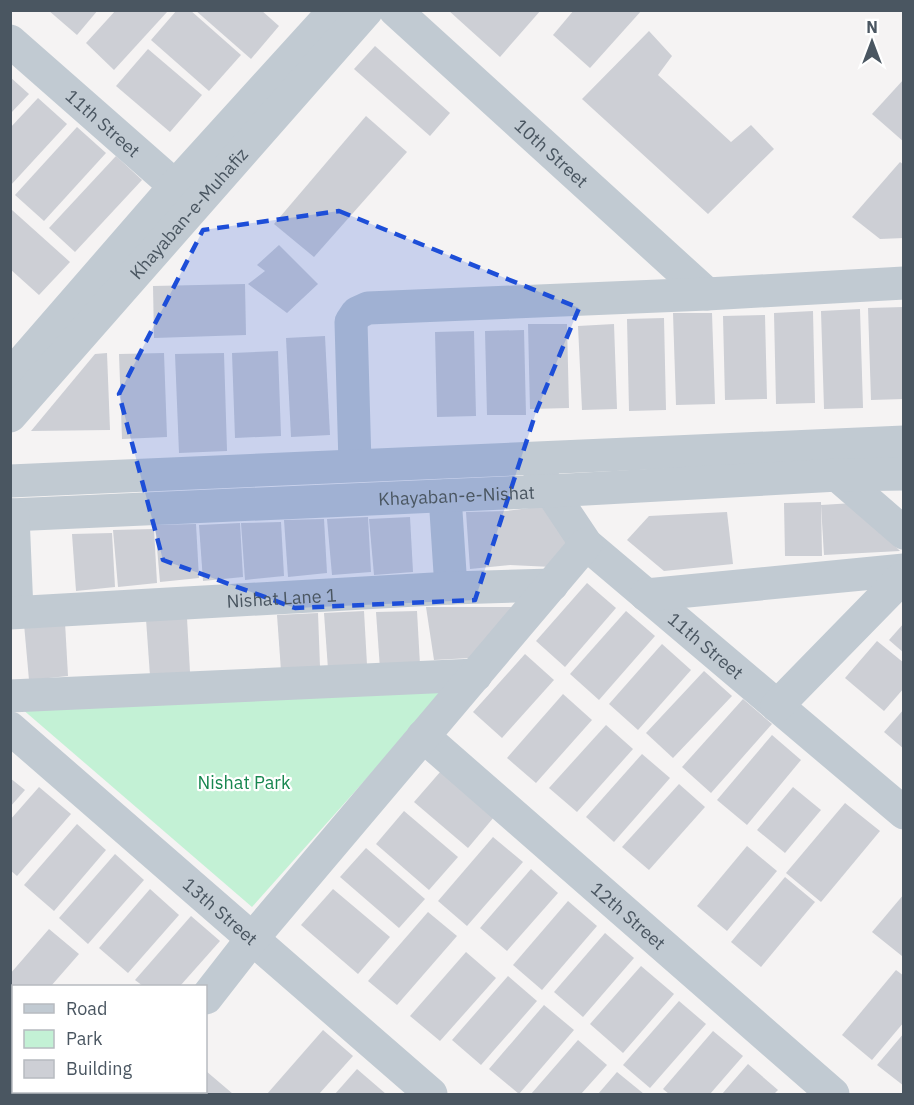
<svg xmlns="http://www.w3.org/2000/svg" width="914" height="1105" viewBox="0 0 914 1105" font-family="'IBM Plex Sans',sans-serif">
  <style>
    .green { fill: #c3f1d5 }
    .building { fill: #cdcfd5 }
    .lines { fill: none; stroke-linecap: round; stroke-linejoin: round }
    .minor { stroke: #c1cad2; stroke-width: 33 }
    .marked { fill: #1d4ed8; fill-opacity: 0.2; stroke: #1d4ed8; stroke-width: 4.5; stroke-dasharray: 12 8; stroke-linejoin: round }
    .labels { text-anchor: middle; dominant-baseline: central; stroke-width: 4.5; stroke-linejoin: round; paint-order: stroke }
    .street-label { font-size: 18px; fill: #4a5661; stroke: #fff }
    .park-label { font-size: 18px; fill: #17864f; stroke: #fff }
  </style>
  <rect width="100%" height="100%" fill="#f5f3f3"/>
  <polygon class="green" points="449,686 252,907 14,702"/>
  <g class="building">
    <polygon points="48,10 98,10 77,35"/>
    <polygon points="116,10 165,10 167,12 114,70 86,43"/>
    <polygon points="177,10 190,10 241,55 209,91 151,40"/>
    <polygon points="195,10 261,10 279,26 251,59"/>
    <polygon points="448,10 541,10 500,57"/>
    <polygon points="574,10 642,10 590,68 553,35"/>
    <polygon points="649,31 672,56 658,75 731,142 751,125 774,149 708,214 582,99"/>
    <polygon points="375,46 450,113 430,136 354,69"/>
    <polygon points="148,49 202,95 170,132 116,86"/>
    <polygon points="10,77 29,94 10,114"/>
    <polygon points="904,79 904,142 872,114"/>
    <polygon points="38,98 67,124 10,186 10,128"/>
    <polygon points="366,116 407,152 314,257 274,224"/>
    <polygon points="77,127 106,153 44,221 15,195"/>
    <polygon points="116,156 142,180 75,252 49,228"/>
    <polygon points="900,162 904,165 904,238 880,239 852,217"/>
    <polygon points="12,210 70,262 39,295 10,269"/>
    <polygon points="279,245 318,284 287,313 248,284 265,271 257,265"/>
    <polygon points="245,284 246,335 154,338 153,286"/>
    <polygon points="904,307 904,399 871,400 868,308"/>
    <polygon points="860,309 863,408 824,409 821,311"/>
    <polygon points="813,311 815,403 776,404 774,313"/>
    <polygon points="673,313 712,313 715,404 676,405"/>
    <polygon points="765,315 767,399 725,400 723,316"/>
    <polygon points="664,318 666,410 629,411 627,319"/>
    <polygon points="528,324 567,324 569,408 530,409"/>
    <polygon points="614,324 617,409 582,410 578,326"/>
    <polygon points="524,330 526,415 487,415 485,331"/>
    <polygon points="474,331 476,416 437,417 435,332"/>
    <polygon points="325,336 330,435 291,437 286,338"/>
    <polygon points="278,351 281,436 235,438 232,353"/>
    <polygon points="107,353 110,430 31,431 95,354"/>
    <polygon points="164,353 167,437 122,439 119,354"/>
    <polygon points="224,353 227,451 179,453 175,354"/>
    <polygon points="821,502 822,556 785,556 784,503"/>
    <polygon points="853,503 900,551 824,555 821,505"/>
    <polygon points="544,506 570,538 552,567 510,565 470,569 466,512 507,511"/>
    <polygon points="727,512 733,564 664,571 627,540 649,516"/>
    <polygon points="368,517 371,572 332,575 327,519"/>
    <polygon points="410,517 413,572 374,575 369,519"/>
    <polygon points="324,519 327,573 288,577 284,520"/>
    <polygon points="281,522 284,576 245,580 241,523"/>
    <polygon points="240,523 243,577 203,581 199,525"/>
    <polygon points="196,524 199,578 160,582 155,525"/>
    <polygon points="154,529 157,583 118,587 113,530"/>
    <polygon points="112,533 115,587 76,591 72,534"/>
    <polygon points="587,583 616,608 565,667 536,641"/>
    <polygon points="426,607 513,607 470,658 434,660"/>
    <polygon points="364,611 367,665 328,669 324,613"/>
    <polygon points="417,611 420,665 380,669 376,612"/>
    <polygon points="626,611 655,636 599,700 570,674"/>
    <polygon points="318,613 320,667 281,671 277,615"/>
    <polygon points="187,618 190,672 150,676 146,619"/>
    <polygon points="65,622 68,676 29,680 24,624"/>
    <polygon points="904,623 904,653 889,640"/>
    <polygon points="877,641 904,663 904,688 884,711 845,678"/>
    <polygon points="662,644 691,670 638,730 609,704"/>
    <polygon points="525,654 554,680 502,738 473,712"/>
    <polygon points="704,671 732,696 673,758 646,733"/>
    <polygon points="563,694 592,720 536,783 507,758"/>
    <polygon points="743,699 772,724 711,793 682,767"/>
    <polygon points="904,709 904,749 884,732"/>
    <polygon points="606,725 633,749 577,812 549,788"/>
    <polygon points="772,735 801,760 747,825 717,800"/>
    <polygon points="642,754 670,778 614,842 586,817"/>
    <polygon points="441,771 494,817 468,848 414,802"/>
    <polygon points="10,778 25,790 10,807"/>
    <polygon points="679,784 705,807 649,870 622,847"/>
    <polygon points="39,787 71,814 17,876 10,870 10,820"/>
    <polygon points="793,787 821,810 785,853 757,830"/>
    <polygon points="845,803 880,831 821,902 786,873"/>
    <polygon points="404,811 458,857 429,890 376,844"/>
    <polygon points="77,824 106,850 54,911 24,885"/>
    <polygon points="493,837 523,862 467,926 438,901"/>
    <polygon points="747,846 777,871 727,931 697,906"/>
    <polygon points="366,848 425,899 399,928 340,877"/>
    <polygon points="115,854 144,880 88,944 59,918"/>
    <polygon points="531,869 558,893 507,951 480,928"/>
    <polygon points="785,877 815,902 761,967 731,942"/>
    <polygon points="150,889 179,915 128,973 99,948"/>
    <polygon points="333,889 390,937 358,974 301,925"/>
    <polygon points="904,894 904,955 902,956 872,932"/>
    <polygon points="568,901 597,926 542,990 513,965"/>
    <polygon points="428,912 457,936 397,1005 368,981"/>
    <polygon points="191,916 220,941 180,986 143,986 135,980"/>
    <polygon points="49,929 79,954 51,986 14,986 14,1001 10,998 10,974"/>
    <polygon points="605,933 634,958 583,1017 554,992"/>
    <polygon points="466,952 496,978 440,1041 410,1016"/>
    <polygon points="641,966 674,994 623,1053 590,1024"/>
    <polygon points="896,970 904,976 904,1022 872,1060 842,1035"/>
    <polygon points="508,976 537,1001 481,1065 452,1040"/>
    <polygon points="679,1001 706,1024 650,1088 623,1065"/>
    <polygon points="544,1005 574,1030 519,1094 489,1069"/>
    <polygon points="323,1030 353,1056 319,1094 267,1094"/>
    <polygon points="713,1031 743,1056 710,1094 669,1094 663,1089"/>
    <polygon points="904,1033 904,1086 877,1065"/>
    <polygon points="578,1040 607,1065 581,1094 531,1094"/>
    <polygon points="748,1064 778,1090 774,1094 722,1094"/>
    <polygon points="357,1069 386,1094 335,1094"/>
    <polygon points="206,1071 233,1094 149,1094 152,1092 206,1092"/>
    <polygon points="617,1072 644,1094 598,1094"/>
  </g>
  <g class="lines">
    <g class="minor">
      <path id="s1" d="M395 10 707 294"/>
      <path id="s2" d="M10 41 191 200"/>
      <polyline points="10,376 175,186 335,10"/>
      <path id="s3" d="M10 416 367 10"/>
      <polyline points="355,464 351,322 357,313 368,308 707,294 904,283"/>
      <polyline points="830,469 904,533"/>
      <path id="s4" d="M540 475 586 544 904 813"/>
      <polyline points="10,481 904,442"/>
      <polyline points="445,496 451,588"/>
      <path id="s5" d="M10 515 550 491 838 475 904 474"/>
      <polyline points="13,515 17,612"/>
      <polyline points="646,595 904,570"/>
      <path id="s6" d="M10 613 451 588 552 585"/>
      <polyline points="10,696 476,675"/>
      <polyline points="777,706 904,576"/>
      <path id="s7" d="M10 728 431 1094"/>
      <path id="s8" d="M423 736 833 1094"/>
      <polyline points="206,998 252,939 586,544"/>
      <polyline points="10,1068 14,1071"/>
      <polyline points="37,1092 41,1094"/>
      <polyline points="129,1094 131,1092"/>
    </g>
  </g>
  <path class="marked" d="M339 211 579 308 536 412 475 600 295 608 163 560 119 394 203 230Z"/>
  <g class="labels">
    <g class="street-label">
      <text stroke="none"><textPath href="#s2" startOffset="124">11th Street</textPath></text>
      <text stroke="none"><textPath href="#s1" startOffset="212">10th Street</textPath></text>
      <text stroke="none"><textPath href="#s3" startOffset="270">Khayaban-e-Muhafiz</textPath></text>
      <text stroke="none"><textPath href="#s5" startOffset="447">Khayaban-e-Nishat</textPath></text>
      <text stroke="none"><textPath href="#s6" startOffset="272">Nishat Lane 1</textPath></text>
      <text stroke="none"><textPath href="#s4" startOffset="240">11th Street</textPath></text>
      <text stroke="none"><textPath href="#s7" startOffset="279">13th Street</textPath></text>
      <text stroke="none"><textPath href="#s8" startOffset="273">12th Street</textPath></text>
    </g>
    <g class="park-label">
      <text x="244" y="782">Nishat Park</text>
    </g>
  </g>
  <rect width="914" height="1105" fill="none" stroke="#4a5661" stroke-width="24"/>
  <rect x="12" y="985" width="195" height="108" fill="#ffffff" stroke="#b7bbc0" stroke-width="1.5"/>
  <rect x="24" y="1004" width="30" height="9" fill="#c1cad2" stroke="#b7bbc0" stroke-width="1.5"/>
  <text x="66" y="1015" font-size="18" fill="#4a5661">Road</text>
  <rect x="24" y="1030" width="30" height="18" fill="#c3f1d5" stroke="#b7bbc0" stroke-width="1.5"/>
  <text x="66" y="1045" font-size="18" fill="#4a5661">Park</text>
  <rect x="24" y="1060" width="30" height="18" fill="#cdcfd5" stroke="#b7bbc0" stroke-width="1.5"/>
  <text x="66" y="1075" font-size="18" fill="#4a5661">Building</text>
  <g transform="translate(872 42)" stroke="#ffffff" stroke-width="4.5" paint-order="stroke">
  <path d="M0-4.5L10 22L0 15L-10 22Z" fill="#4a5661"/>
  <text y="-9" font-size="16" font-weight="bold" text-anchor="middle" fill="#4a5661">N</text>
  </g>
</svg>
